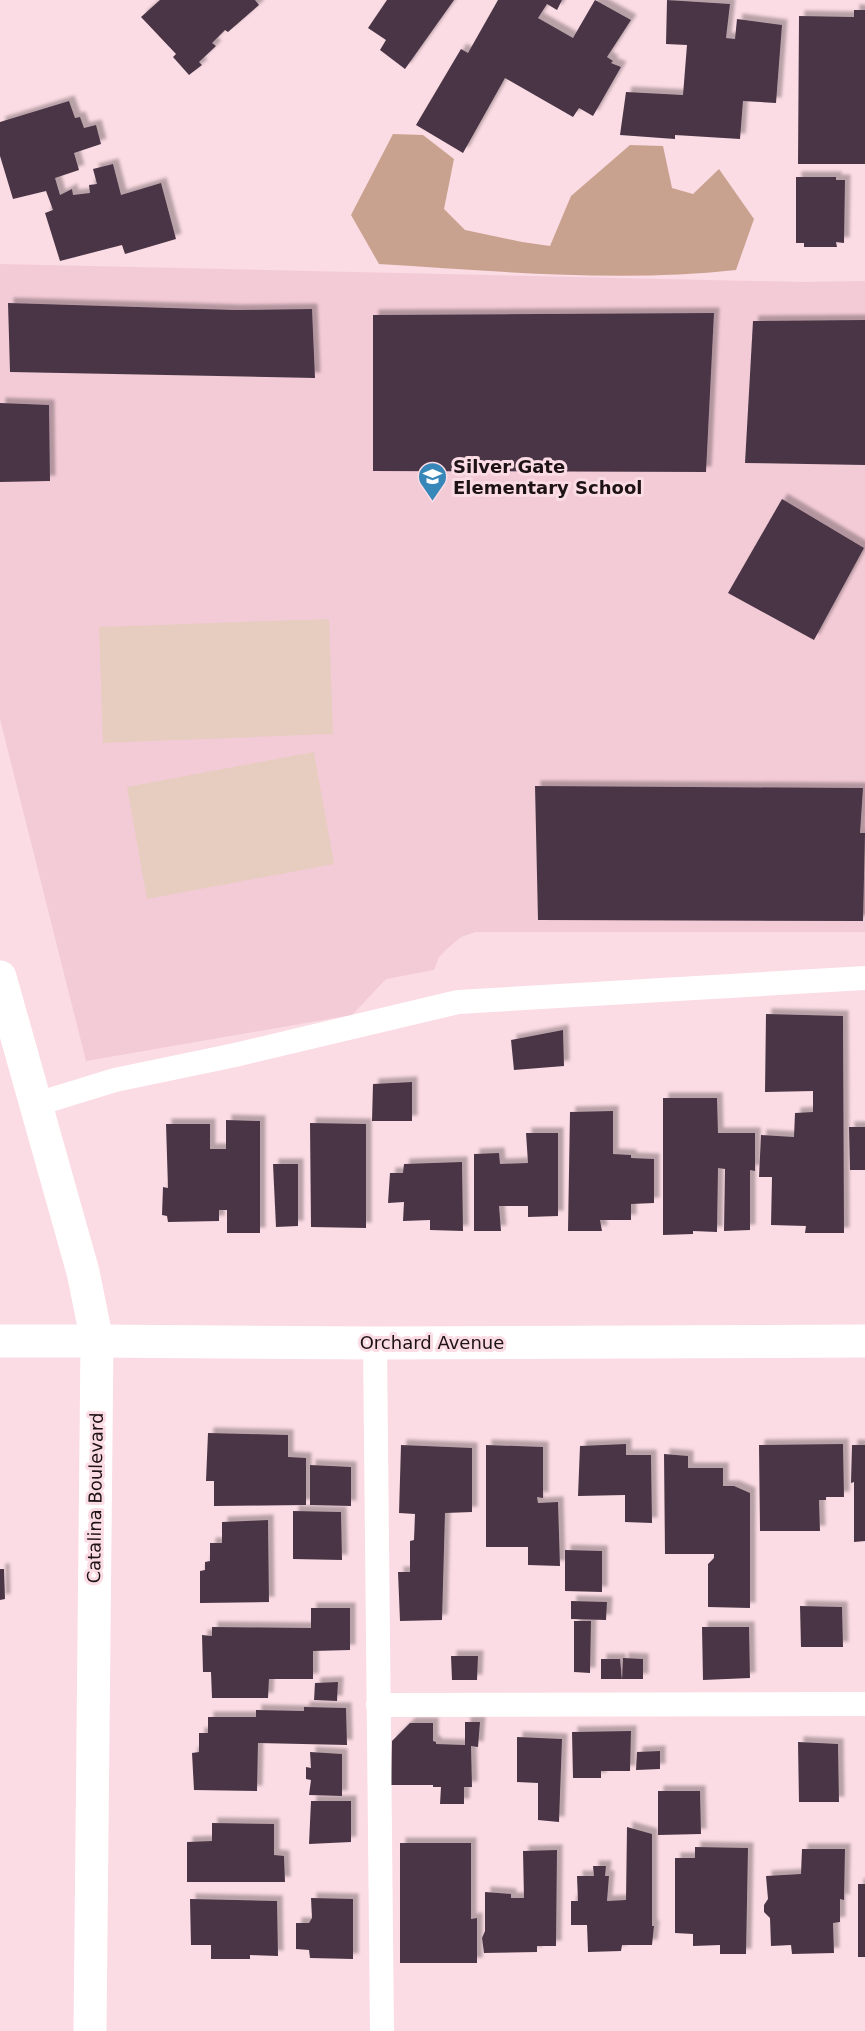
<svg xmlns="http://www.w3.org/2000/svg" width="865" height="2031" viewBox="0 0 865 2031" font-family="'DejaVu Sans',sans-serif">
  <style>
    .built { fill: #f3cbd7 }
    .green { fill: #e7ccc0 }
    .forest { fill: #c9a28f }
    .building { fill: #493645; filter: url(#shadow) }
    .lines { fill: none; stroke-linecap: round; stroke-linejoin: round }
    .lane { stroke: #fff; stroke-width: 24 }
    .street { stroke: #fff; stroke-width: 33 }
    .secondary { stroke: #fff; stroke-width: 33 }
    .labels { text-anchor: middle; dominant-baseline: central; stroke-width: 6; stroke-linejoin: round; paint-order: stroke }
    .poi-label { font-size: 18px; font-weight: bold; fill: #1d1216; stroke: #fbdbe4; text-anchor: start }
    .street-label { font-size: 18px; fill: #1d1216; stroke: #fbdbe4 }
  </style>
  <defs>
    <filter id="shadow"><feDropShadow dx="5.5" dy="-5.5" stdDeviation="1.5" flood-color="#0004"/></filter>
  </defs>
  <rect width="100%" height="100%" fill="#fbdbe4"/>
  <polygon class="built" points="0,264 803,282 865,281 865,932 476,932 461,937 449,947 439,957 434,970 386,979 352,1015 86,1061 0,719"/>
  <g class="green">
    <polygon points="329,619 333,734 103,743 99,627"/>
    <polygon points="314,752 334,864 147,899 127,787"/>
  </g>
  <path class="forest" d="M393 134 423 135 454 159 444 209 465 230 522 242 550 246 571 196 630 145 663 146 672 188 693 194 719 169 754 219 736 270C617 283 497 271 379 264L351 215Z"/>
  <g class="building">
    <polygon points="160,0 255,0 259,5 228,32 225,30 212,43 216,46 199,62 202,65 189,75 173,57 176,54 141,17"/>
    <polygon points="387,0 454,0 405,69 380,50 386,40 368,28"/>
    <polygon points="498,0 562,0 557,10 547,4 538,18 573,38 595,0 631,20 607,57 613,61 611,63 621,67 593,116 579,108 573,117 505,78 463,153 416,125 461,49 468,53"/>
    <polygon points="667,0 730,4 726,38 735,39 737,19 782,25 776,103 743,101 740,139 675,135 675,139 620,135 626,92 683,95 687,45 666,44"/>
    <polygon points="854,10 865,10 865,164 798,164 799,16 854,17"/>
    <polygon points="69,101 75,118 80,117 84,128 96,125 101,144 74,153 79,170 55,178 60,195 72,189 73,195 90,193 89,185 97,184 93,169 113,164 121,195 161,183 176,239 125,254 122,245 60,261 45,213 53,210 46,191 13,199 0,156 0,122"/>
    <polygon points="796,177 836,177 836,180 845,180 844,243 836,242 837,247 804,247 804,243 796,243"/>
    <polygon points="8,303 235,310 312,309 315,378 10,372"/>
    <polygon points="714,313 706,472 373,471 373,315"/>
    <polygon points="865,320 865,465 745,463 753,321"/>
    <polygon points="0,403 49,405 50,481 0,482"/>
    <polygon points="782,499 864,548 814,640 728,593"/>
    <polygon points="535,786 863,788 860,833 865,833 863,921 538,920"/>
    <polygon points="766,1014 843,1016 844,1233 805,1233 806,1226 771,1225 772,1177 759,1177 761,1135 794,1137 795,1113 813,1112 813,1091 765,1092"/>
    <polygon points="563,1030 564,1066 514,1070 511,1040"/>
    <polygon points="412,1082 412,1121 372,1121 373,1084"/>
    <polygon points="663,1098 717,1098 718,1133 755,1133 755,1171 750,1170 750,1230 724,1231 725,1169 718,1168 717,1232 693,1231 693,1234 663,1235"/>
    <polygon points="613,1111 613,1154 631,1155 631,1158 654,1159 654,1203 631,1204 631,1220 600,1220 602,1231 568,1231 570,1112"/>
    <polygon points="226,1120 260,1121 260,1233 227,1233 227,1210 219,1210 219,1221 168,1222 167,1216 162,1215 163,1187 168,1188 166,1124 210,1124 210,1149 226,1149"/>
    <polygon points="310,1123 366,1124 366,1228 311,1227"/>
    <polygon points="849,1127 865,1127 865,1170 850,1170"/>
    <polygon points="526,1133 558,1133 558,1216 528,1217 528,1206 499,1206 501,1231 474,1231 474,1154 499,1153 500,1164 528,1163"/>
    <polygon points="462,1162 463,1231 430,1230 430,1220 403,1221 404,1202 388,1203 390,1173 403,1173 404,1164"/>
    <polygon points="273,1164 298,1164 298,1226 276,1227"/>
    <polygon points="208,1433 288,1435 288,1457 306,1458 306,1505 214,1506 214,1481 206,1481"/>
    <polygon points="626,1444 626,1455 651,1455 652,1523 625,1522 625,1495 578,1496 580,1446"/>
    <polygon points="843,1444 844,1497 826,1497 826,1500 819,1500 820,1531 760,1531 759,1445"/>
    <polygon points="401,1445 472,1448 472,1512 445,1513 442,1620 400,1621 398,1572 410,1572 410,1541 414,1540 415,1514 399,1513"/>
    <polygon points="486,1445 543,1447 543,1498 537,1497 538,1503 558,1502 560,1566 528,1565 528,1547 486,1547"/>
    <polygon points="852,1445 865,1445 865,1541 854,1542 854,1482 851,1483"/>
    <polygon points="664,1454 688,1456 688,1468 723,1468 723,1486 734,1486 750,1493 750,1608 708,1607 708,1564 714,1558 714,1554 665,1554"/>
    <polygon points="310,1465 351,1467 351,1506 310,1505"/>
    <polygon points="293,1511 341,1512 342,1560 293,1559"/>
    <polygon points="268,1520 269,1602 200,1603 200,1571 205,1570 205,1562 210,1561 210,1543 222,1543 222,1522"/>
    <polygon points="565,1550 602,1551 602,1592 565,1591"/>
    <polygon points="0,1569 4,1569 5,1599 0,1600"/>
    <polygon points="571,1601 607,1602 606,1620 571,1619"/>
    <polygon points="800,1606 842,1607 843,1647 801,1647"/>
    <polygon points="311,1608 350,1608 350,1650 313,1651 313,1679 269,1679 268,1698 212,1698 211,1672 203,1672 202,1635 212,1636 212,1627 311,1628"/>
    <polygon points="574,1621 591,1621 590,1673 574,1672"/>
    <polygon points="702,1627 749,1627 750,1678 703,1680"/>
    <polygon points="451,1656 478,1656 477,1680 452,1680"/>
    <polygon points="623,1658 643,1659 643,1679 622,1679"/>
    <polygon points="601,1659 620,1659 622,1679 601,1679"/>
    <polygon points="338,1682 337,1701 314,1700 315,1683"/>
    <polygon points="304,1707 346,1708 347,1745 258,1743 257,1791 194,1790 192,1753 199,1752 199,1733 208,1733 208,1717 256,1717 256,1710 304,1711"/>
    <polygon points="465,1722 480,1722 478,1747 471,1746 472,1787 464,1787 464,1804 440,1804 441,1787 433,1787 433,1785 391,1785 392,1741 410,1723 433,1723 433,1741 436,1742 436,1744 465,1745"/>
    <polygon points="631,1731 630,1771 601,1771 601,1778 573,1778 572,1732"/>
    <polygon points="517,1737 562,1739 559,1822 538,1820 538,1783 517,1782"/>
    <polygon points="798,1742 838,1744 839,1802 799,1802"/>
    <polygon points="660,1751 660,1769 636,1770 637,1752"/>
    <polygon points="310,1752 342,1754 342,1796 309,1795 311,1780 306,1779 306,1767 311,1768"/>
    <polygon points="658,1791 700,1791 701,1834 658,1835"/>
    <polygon points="311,1801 351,1801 351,1842 309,1844"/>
    <polygon points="212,1823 274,1824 274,1855 284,1856 285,1882 187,1882 187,1842 212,1841"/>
    <polygon points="627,1827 652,1834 652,1926 654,1926 652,1945 622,1945 621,1951 588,1952 587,1925 571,1925 571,1901 578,1901 577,1876 594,1876 593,1866 606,1866 605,1876 609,1876 607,1901 626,1900"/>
    <polygon points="400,1843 471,1843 471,1919 477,1918 477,1963 400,1963"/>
    <polygon points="695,1847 748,1848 746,1954 720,1954 720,1945 693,1946 693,1934 675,1933 675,1858 695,1858"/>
    <polygon points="802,1849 845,1849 844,1900 840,1899 840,1922 833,1923 834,1953 792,1954 791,1945 771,1946 770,1918 764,1912 764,1905 768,1899 766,1876 801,1874"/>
    <polygon points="557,1850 556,1946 537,1946 537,1952 484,1953 482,1938 485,1931 485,1892 511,1894 511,1898 524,1898 523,1851"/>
    <rect x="858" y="1884" width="7" height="73"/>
    <polygon points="311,1898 353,1899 353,1959 310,1958 309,1950 296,1949 296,1923 309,1923 312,1918"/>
    <polygon points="190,1899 277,1901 278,1956 250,1955 250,1959 211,1959 211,1945 191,1945"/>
  </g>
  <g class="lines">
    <g class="lane">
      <polyline points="37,1104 115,1080 235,1055 458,1002 865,978"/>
      <polyline points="375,1343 382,2031"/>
      <polyline points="378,1705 865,1704"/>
    </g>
    <polyline class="street" points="0,1341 97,1341"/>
    <g class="secondary">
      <polyline points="0,977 83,1272 97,1341 90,2031"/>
      <polyline points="97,1341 375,1343 865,1341"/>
    </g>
  </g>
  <defs>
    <symbol id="school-pin" viewBox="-11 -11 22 30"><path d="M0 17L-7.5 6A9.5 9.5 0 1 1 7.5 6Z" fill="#3887b9" stroke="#fbdbe4"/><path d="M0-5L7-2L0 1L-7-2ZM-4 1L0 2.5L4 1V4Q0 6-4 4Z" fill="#fff"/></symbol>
  </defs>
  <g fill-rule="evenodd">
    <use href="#school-pin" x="416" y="460" width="33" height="45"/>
  </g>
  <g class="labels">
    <g class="poi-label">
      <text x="453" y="466">Silver Gate<tspan x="453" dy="21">Elementary School</tspan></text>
    </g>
    <g class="street-label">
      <text x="432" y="1342">Orchard Avenue</text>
      <text transform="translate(95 1498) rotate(-89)">Catalina Boulevard</text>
    </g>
  </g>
</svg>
